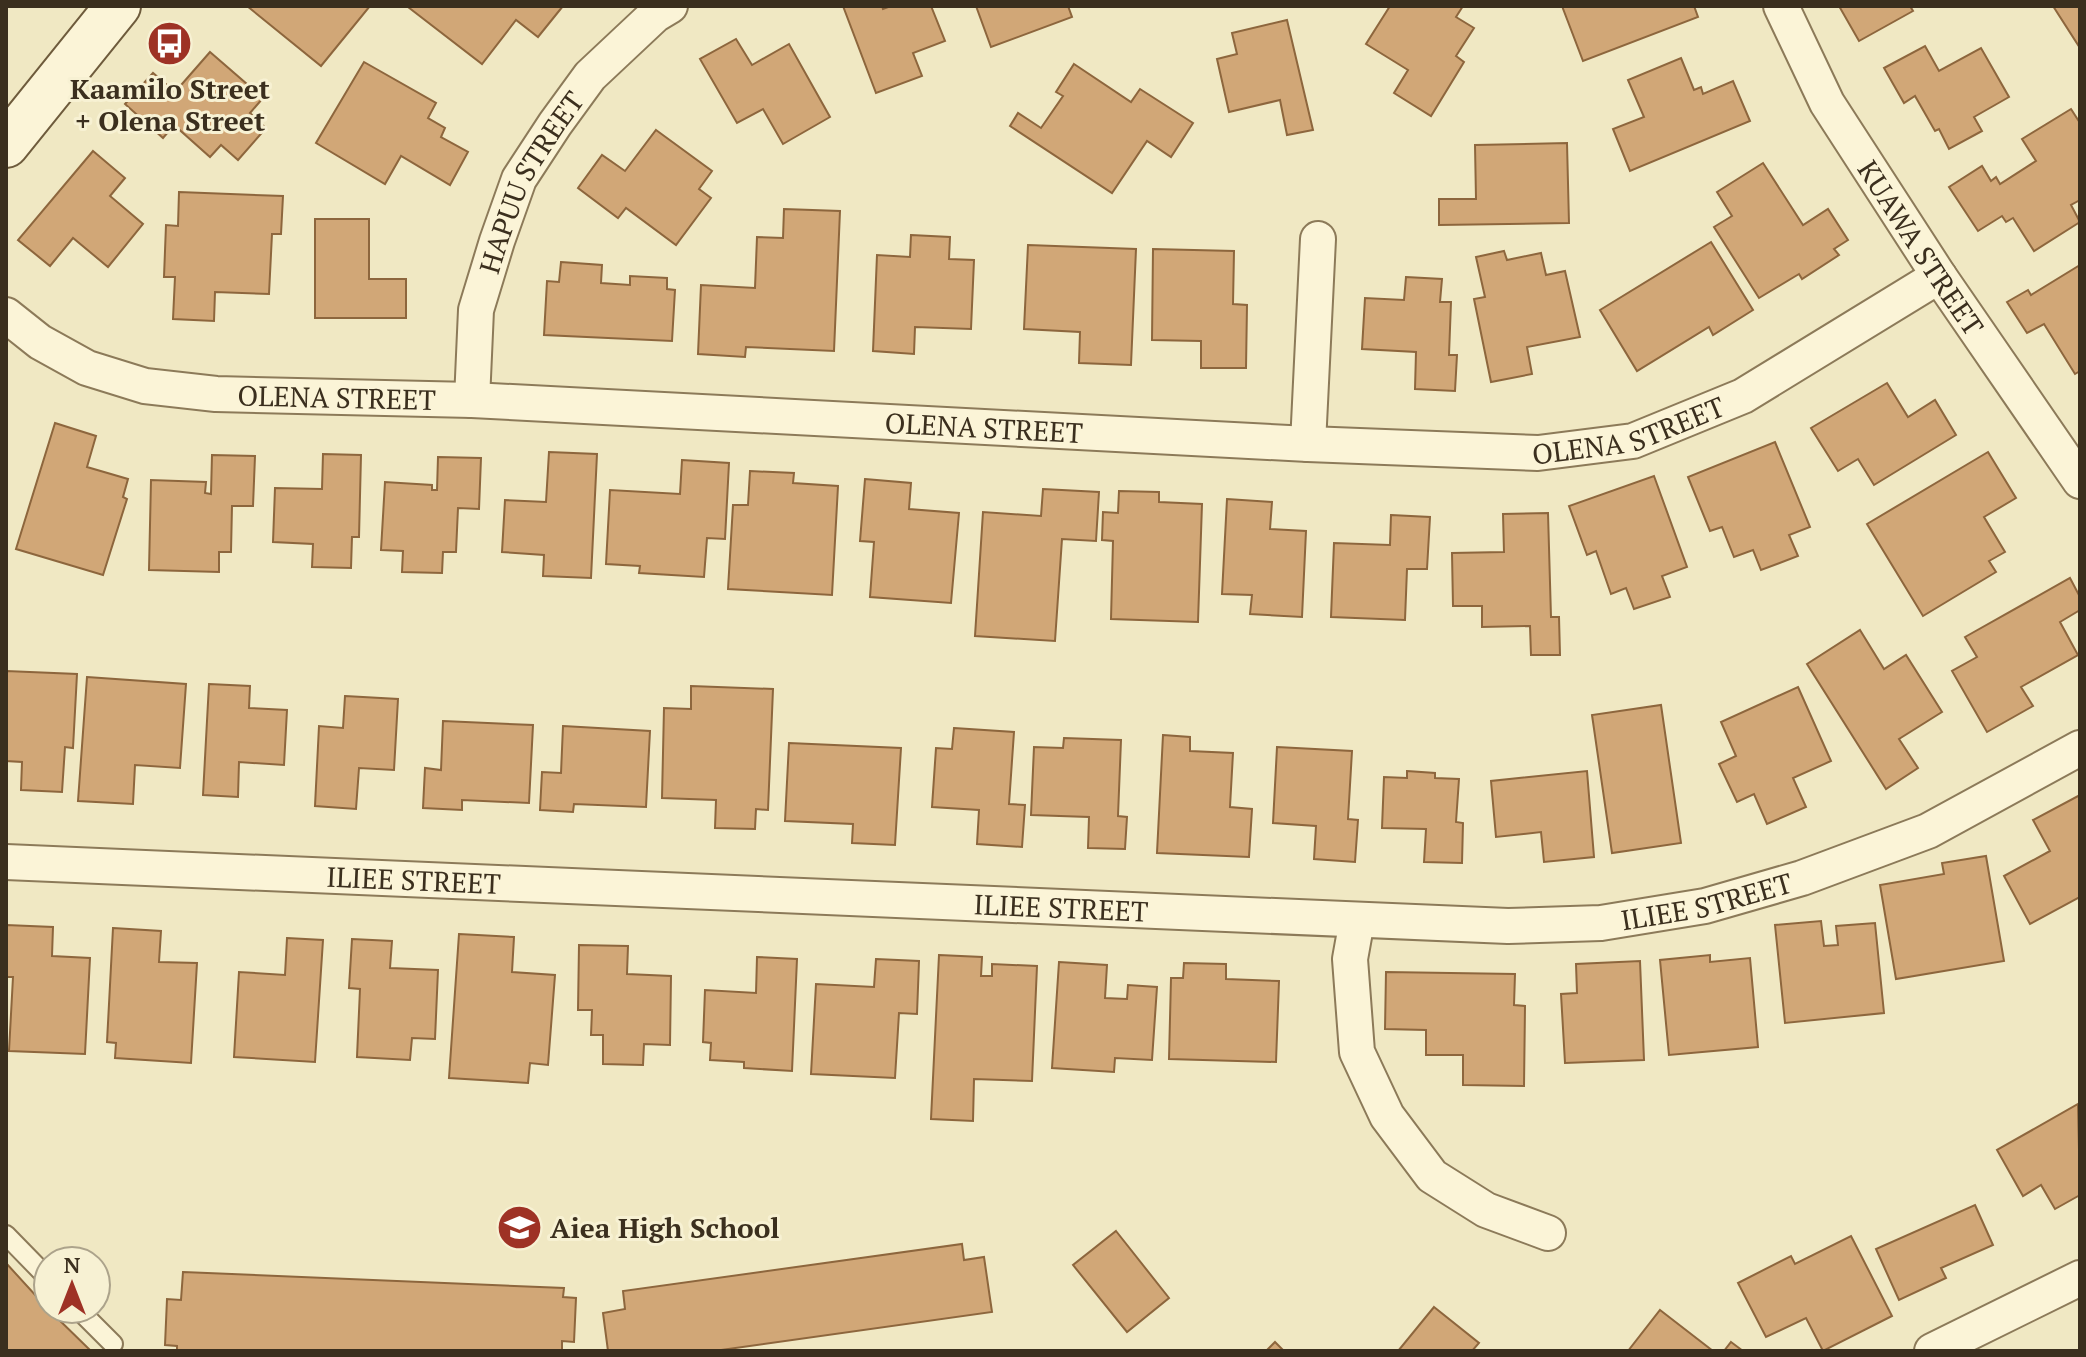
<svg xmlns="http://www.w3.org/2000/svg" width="2086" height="1357" viewBox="0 0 2086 1357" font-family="'PT Serif',serif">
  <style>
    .building { fill: #d1a777; stroke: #8d663d; stroke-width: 2 }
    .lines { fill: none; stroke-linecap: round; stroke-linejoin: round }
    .lane-casing { stroke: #8c7a59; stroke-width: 22 }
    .street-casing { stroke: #8c7a59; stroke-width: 38 }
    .secondary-casing { stroke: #6e5b3c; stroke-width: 48 }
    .lane { stroke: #fbf4d7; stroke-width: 18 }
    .street { stroke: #fbf4d7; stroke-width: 34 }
    .secondary { stroke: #fbf4d7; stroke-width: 44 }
    .labels { text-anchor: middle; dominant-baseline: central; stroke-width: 6; stroke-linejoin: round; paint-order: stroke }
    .poi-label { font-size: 28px; font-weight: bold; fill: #3b2f1e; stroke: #f7f1d3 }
    .street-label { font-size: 28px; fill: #3b2f1e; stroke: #f7f1d3 }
  </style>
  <rect width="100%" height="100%" fill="#f0e8c3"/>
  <g class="building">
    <polygon points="247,6 370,6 321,66"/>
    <polygon points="563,6 538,37 516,20 482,64 408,7"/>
    <polygon points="843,6 882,6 883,9 891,6 931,6 945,41 913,53 922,76 876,93"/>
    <polygon points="976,6 1068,6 1072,17 991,47"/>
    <polygon points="1390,6 1463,6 1456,17 1474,28 1456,56 1464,62 1431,116 1394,93 1408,70 1366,44"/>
    <polygon points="1562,6 1694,6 1698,17 1583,61"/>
    <polygon points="1839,6 1910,6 1913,11 1859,41"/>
    <polygon points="2053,6 2080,6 2080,48"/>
    <polygon points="1287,20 1313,130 1287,135 1280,100 1229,112 1217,59 1237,54 1232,33"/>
    <polygon points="736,39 752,65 789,44 830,117 783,144 763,109 737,123 700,59"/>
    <polygon points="1925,46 1939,71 1981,48 2009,97 1974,117 1982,131 1949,149 1939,129 1935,131 1915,96 1904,103 1884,68"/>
    <polygon points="210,52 263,98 250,113 266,128 238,160 221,145 210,157 174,125 163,138 125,104 153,73 175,92"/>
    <polygon points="1681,58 1694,90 1701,87 1703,94 1733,81 1750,121 1630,171 1613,129 1644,117 1628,80"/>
    <polygon points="364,62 436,103 428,118 445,128 441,137 468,152 450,185 401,156 385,184 316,143"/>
    <polygon points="1074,64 1131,102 1140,89 1193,123 1171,157 1147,141 1112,193 1010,126 1018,113 1041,128 1063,96 1056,92"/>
    <polygon points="2071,109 2080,123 2080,200 2071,205 2080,222 2034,251 2013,218 2006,222 2002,216 1978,231 1949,187 1982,166 1991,181 1996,177 2000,184 2036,161 2022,139"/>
    <polygon points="656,130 712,171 699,189 711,198 676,245 626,208 618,218 578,188 602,155 625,171"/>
    <polygon points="1567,143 1569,223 1439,225 1439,199 1476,199 1475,145"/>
    <polygon points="93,151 125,178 110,196 143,224 108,267 73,238 50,266 18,240"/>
    <polygon points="1763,163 1803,225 1828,209 1848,240 1834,249 1839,255 1802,279 1799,274 1759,298 1714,227 1732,216 1717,192"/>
    <polygon points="179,192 283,196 281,234 272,234 269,294 215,292 214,321 173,319 175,277 164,277 166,225 178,226"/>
    <polygon points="784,209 840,211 834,351 746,347 745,357 698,354 701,285 755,288 757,237 783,238"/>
    <polygon points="315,219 369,219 369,279 406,279 406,318 315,318"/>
    <polygon points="911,235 950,237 949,259 974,260 971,329 915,327 914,354 873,351 877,255 910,257"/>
    <polygon points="1711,242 1753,310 1713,335 1709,327 1637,371 1600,310"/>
    <polygon points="1028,245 1136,249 1131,365 1079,363 1080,332 1024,329"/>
    <polygon points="1153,249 1234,251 1233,304 1247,305 1246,368 1201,368 1201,341 1152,340"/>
    <polygon points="1504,251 1507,260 1541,253 1546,275 1565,271 1580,337 1527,347 1532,374 1491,382 1474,299 1485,297 1476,257"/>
    <polygon points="561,262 602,265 601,283 630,285 630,276 667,278 667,289 675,290 672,341 544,335 547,281 559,282"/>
    <polygon points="2080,265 2080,371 2075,374 2044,324 2027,333 2007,302 2028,290 2031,295"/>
    <polygon points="1406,277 1442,279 1440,302 1451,302 1449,355 1457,355 1455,391 1415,389 1416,352 1362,349 1365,298 1404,300"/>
    <polygon points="1887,383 1908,417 1935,400 1956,435 1874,485 1858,459 1838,471 1811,428"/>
    <polygon points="55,423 96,436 87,467 128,479 123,497 127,499 103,575 16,549"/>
    <polygon points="1775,442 1810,527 1789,535 1798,556 1761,570 1753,550 1734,557 1722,527 1710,531 1688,477"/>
    <polygon points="549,452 597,454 591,578 543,576 544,555 502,552 505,500 546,502"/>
    <polygon points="1988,452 2016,498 1984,517 2005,552 1989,561 1996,572 1923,616 1867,524"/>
    <polygon points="323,454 361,455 359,537 352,537 351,568 312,567 313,544 273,542 275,488 322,489"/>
    <polygon points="212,455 255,456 253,506 232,506 231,552 219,552 219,572 149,570 151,480 206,482 205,493 211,494"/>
    <polygon points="438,457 481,458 479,509 458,508 456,552 443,552 442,573 402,572 403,551 381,550 385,482 432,485 432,490 437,490"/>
    <polygon points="682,460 729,463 725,539 707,538 704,577 639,573 640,566 606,564 610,490 680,494"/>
    <polygon points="750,471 794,473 793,483 838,486 832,595 728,589 733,505 748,505"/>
    <polygon points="1654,476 1687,567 1662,576 1670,597 1634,609 1626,588 1611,594 1596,551 1587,555 1569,506"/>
    <polygon points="865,479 911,483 909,509 959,513 951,603 870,597 874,542 860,541"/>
    <polygon points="1043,489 1099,492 1096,541 1062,539 1055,641 975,636 983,512 1041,516"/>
    <polygon points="1119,491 1159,492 1159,502 1202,504 1198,622 1111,619 1113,541 1102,540 1103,512 1118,513"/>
    <polygon points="1227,499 1272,502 1270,529 1306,531 1302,617 1250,614 1252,595 1222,594"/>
    <polygon points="1548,513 1551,617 1559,617 1560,655 1531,655 1530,626 1482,627 1482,606 1453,606 1452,553 1504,552 1503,514"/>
    <polygon points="1391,515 1430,517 1427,569 1407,569 1405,620 1331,617 1334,543 1390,545"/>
    <polygon points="2070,578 2080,597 2080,610 2060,622 2078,655 2021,687 2033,706 1987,732 1952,671 1977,657 1965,637"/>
    <polygon points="1860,630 1884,669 1906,655 1942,712 1899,739 1918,768 1886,789 1807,664"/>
    <polygon points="6,671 77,674 73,748 65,747 62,792 21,790 22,762 6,761"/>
    <polygon points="87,677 186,684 180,768 135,765 133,804 78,801"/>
    <polygon points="209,684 250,686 249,708 287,710 284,765 239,762 238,797 203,795"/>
    <polygon points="691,686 773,689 768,810 756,809 755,829 715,828 716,800 662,798 664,708 691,709"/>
    <polygon points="1798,687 1831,761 1793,778 1806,807 1767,824 1754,794 1737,802 1719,764 1736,756 1721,722"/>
    <polygon points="345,696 398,699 394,770 359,768 356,809 315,806 319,726 343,728"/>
    <polygon points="1661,705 1681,843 1612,853 1592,715"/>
    <polygon points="443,721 533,725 529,803 462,800 462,810 423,808 425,768 441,770"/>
    <polygon points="563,726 650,731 646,807 574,804 573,812 540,810 542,772 561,773"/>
    <polygon points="954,728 1014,732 1009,804 1025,805 1022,847 977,844 979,810 932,807 936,748 952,749"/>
    <polygon points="1163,735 1190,737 1190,751 1233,753 1230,807 1252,809 1249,857 1157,853"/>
    <polygon points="1064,738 1121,740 1118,816 1127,817 1125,849 1088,848 1089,817 1031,815 1034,747 1063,748"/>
    <polygon points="789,743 901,748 895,845 852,843 853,824 785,821"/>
    <polygon points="1277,747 1352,751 1348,819 1358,820 1355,862 1314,859 1316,826 1273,823"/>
    <polygon points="1407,771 1435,773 1435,778 1459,779 1456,822 1463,823 1462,863 1424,862 1426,829 1382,828 1384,777 1407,778"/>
    <polygon points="1587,771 1594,857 1544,862 1541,832 1496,837 1491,781"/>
    <polygon points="2080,795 2080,897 2030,924 2004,876 2050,851 2033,820"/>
    <polygon points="1986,856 2004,961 1896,979 1880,885 1944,874 1942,863"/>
    <polygon points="1821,921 1824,946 1838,945 1836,926 1875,923 1884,1013 1785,1023 1775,925"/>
    <polygon points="6,925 53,927 52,956 90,958 85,1054 9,1051 13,977 6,977"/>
    <polygon points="113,928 161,931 159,962 197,963 191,1063 115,1058 116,1043 107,1042"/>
    <polygon points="459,934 514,937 512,972 555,975 548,1065 530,1063 528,1083 449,1078"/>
    <polygon points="287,938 323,940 315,1062 234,1057 239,972 285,975"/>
    <polygon points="352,939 392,941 390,968 438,970 435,1039 412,1038 410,1060 357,1057 360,989 349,988"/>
    <polygon points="579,945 628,946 627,974 671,976 670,1045 644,1044 643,1065 603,1064 603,1035 591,1035 592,1010 578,1010"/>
    <polygon points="939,955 982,957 981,976 992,976 992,964 1037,966 1032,1081 974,1079 973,1121 931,1119"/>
    <polygon points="1710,955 1710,962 1750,958 1758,1047 1669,1055 1660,960"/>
    <polygon points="757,957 797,959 792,1071 744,1068 744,1062 710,1060 711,1043 703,1042 705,990 756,993"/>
    <polygon points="876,959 919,961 917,1014 899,1013 895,1078 811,1074 816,984 874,987"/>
    <polygon points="1640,961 1644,1060 1565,1063 1561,994 1577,993 1576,964"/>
    <polygon points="1059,962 1107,965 1105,998 1127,999 1128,985 1157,987 1152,1060 1115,1058 1114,1072 1052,1068"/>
    <polygon points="1184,963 1226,964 1226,979 1279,981 1276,1062 1169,1059 1171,978 1183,978"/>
    <polygon points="1386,972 1515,974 1514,1005 1525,1006 1524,1086 1463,1085 1463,1055 1426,1055 1426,1030 1385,1029"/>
    <polygon points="2078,1104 2080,1195 2055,1209 2041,1185 2023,1196 1997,1150"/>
    <polygon points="1975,1205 1993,1245 1941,1268 1946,1278 1899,1300 1876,1249"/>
    <polygon points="1116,1231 1169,1298 1127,1332 1073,1265"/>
    <polygon points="1851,1236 1892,1316 1823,1351 1806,1318 1766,1337 1738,1283 1791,1256 1795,1264"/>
    <polygon points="962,1244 964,1260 984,1257 992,1312 714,1351 608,1351 603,1313 625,1309 623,1291"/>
    <polygon points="6,1263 48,1309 91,1351 6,1351"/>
    <polygon points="183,1272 564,1288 563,1297 576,1298 574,1342 562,1341 562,1351 177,1351 177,1346 165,1345 167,1299 181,1300"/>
    <polygon points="1434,1307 1479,1343 1472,1351 1398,1351"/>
    <polygon points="1660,1310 1713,1351 1628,1351"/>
    <polygon points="1275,1342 1284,1351 1266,1351"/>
    <polygon points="1731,1342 1743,1351 1724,1351"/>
  </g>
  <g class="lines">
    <defs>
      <g id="lane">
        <polyline points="6,1235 48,1278"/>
        <polyline points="78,1309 113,1344"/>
      </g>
      <g id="street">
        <path id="s1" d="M1781 6 1827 103 1939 276 2080 481"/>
        <path id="s2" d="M6 315 40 342 87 368 145 386 216 394 472 400 1308 444 1538 453 1633 441 1743 396 1939 276"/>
        <path id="s3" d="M472 400 476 310 497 241 519 179 555 124 590 76 655 15 670 6"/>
        <polyline points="1308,444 1318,239"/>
        <path id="s4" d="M6 862 1508 926 1601 923 1705 906 1802 878 1928 831 2080 748"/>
        <polyline points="1357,920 1350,959 1357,1052 1387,1116 1432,1176 1486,1210 1548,1233"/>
        <polyline points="1932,1351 2080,1278"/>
      </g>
      <polyline id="secondary" points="6,145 118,6"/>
    </defs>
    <use href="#lane" class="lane-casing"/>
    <use href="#street" class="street-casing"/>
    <use href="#secondary" class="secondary-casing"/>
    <use href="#lane" class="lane"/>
    <use href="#street" class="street"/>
    <use href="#secondary" class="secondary"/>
  </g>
  <defs>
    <symbol id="bus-disc" viewBox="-11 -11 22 22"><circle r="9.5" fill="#9e3225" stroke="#f7f1d3"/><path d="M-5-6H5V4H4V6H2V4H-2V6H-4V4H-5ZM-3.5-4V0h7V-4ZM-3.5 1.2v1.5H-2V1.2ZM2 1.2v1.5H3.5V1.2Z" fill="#fff"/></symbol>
    <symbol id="school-disc" viewBox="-11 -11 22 22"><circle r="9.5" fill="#9e3225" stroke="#f7f1d3"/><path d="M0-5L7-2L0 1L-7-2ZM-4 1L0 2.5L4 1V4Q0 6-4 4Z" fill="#fff"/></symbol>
  </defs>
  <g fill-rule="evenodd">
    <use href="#bus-disc" x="144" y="18" width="51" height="51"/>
    <use href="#school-disc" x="494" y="1202" width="51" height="51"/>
  </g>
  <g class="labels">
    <g class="poi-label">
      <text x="170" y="88">Kaamilo Street<tspan x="170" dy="32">+ Olena Street</tspan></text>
      <text x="550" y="1227" text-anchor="start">Aiea High School</text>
    </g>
    <g class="street-label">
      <text stroke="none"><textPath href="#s3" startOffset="230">HAPUU STREET</textPath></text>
      <text stroke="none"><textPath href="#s1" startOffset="280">KUAWA STREET</textPath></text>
      <text stroke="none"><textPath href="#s2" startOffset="350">OLENA STREET</textPath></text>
      <text stroke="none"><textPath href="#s2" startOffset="1646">OLENA STREET</textPath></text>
      <text stroke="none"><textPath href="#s2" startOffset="998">OLENA STREET</textPath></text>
      <text stroke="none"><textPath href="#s4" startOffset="408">ILIEE STREET</textPath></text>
      <text stroke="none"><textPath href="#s4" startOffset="1704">ILIEE STREET</textPath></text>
      <text stroke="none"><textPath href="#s4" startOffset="1056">ILIEE STREET</textPath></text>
    </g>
  </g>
  <rect width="2086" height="1357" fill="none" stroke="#3b2f1e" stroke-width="16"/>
  <g transform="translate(72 1285)"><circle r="38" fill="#f7f1d3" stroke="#aca38b" stroke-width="2"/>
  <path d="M0-6L14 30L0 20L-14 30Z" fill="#9e3225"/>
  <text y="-12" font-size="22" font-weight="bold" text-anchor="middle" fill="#3b2f1e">N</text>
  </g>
</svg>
